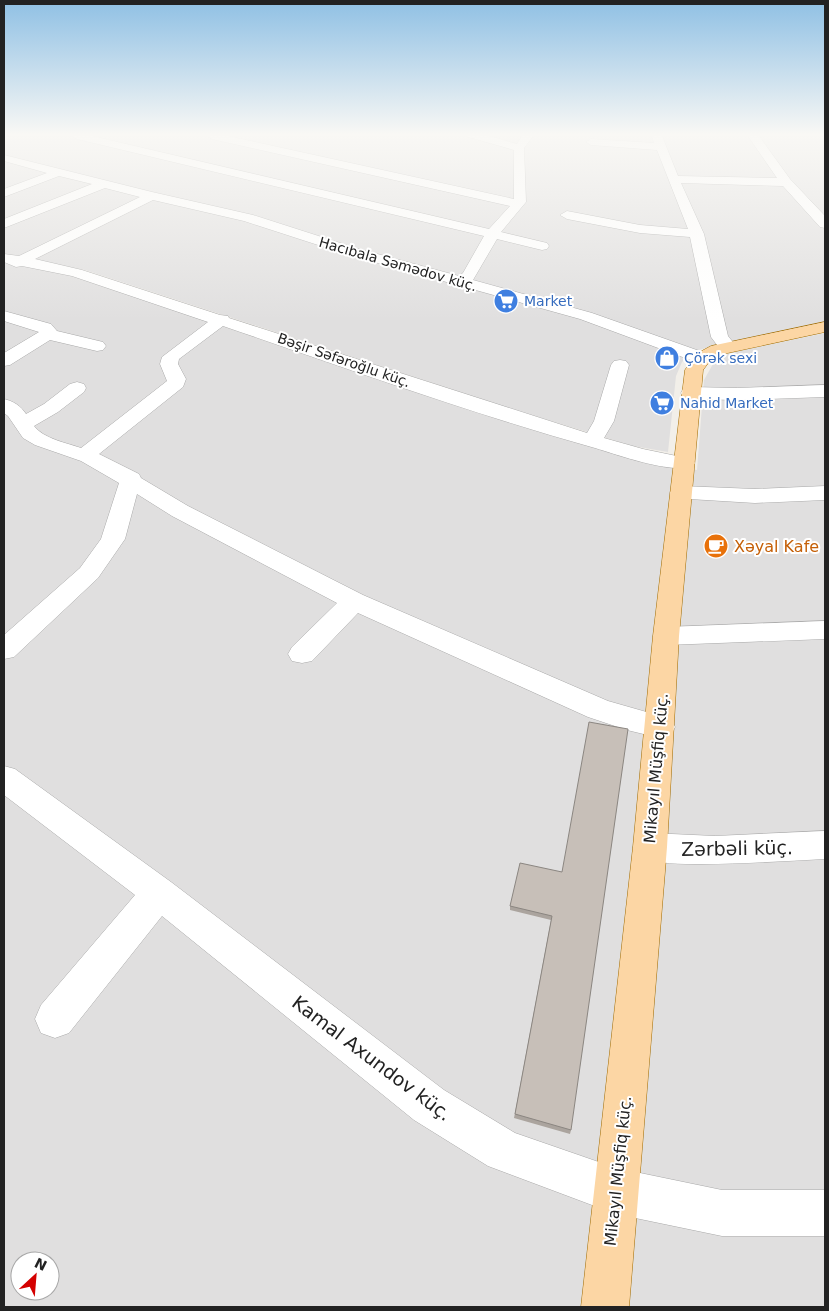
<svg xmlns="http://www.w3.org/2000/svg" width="829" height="1311" viewBox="0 0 829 1311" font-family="'DejaVu Sans',sans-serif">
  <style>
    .residential { fill: #e0dfdf; fill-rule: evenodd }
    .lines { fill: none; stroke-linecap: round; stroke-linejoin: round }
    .minor-casing { stroke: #a9a9a9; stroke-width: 1 }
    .major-casing { stroke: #a06b00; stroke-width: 1 }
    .minor { fill: #fff; fill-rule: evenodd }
    .major { fill: #fcd6a4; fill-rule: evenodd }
    .wall { fill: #aba49e }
    .building { fill: #c7bfb8; stroke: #8b8681 }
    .labels { text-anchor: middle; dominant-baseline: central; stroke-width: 4; stroke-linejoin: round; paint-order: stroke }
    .far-street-label { font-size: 14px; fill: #222; stroke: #fff }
    .far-shop-label { font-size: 14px; fill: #366cbe; stroke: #fff; text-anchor: start }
    .food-label { font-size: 16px; fill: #c56008; stroke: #fff; text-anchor: start }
    .street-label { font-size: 16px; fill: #222; stroke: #fff }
    .near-street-label { font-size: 19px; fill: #222; stroke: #fff }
  </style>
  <rect width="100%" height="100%" fill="#f2efe9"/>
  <g class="residential">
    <polygon points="4,136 825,136 825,322 729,342 695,351 682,362 676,376 668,452 633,446 515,410 85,270 4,254"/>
    <path d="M4 261 70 275 519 425 618 455 660 465 697 470 704 380 713 364 729 353 825 333V1307H4ZM20 1261H50V1291H20Z"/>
  </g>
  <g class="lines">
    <defs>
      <g id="minor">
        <path d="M72 136H92L489 229 510 206 212 139 207 136H228L514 199V150L465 136H489L517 144 522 136H533L524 148 526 202 501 232 547 243 549 246 547 249 542 250 497 239 473 280 592 313 708 354 711 358 708 362 702 363 696 362 580 319 349 255 244 221 153 200 35 259 82 270 220 315 228 316 229 318 587 433 594 421 611 365 614 361 620 360 626 361 629 365 614 421 604 438 643 449 691 459 695 463 691 467C669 473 618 455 595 448 470 413 346 368 223 326L179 359 178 364 186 379 183 387 99 454 139 474 141 478 188 506 363 595 608 701 671 719 675 727 671 735 660 738 627 730 588 717 358 613 312 661 302 663 292 661 288 654 292 647 337 603 172 516 137 494 125 539 98 578 14 657 4 659V635L80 568 101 539 119 483 81 461 35 445 23 438 8 416 4 413V399C13 401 21 406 26 414L44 404 70 384 77 382 84 384 86 388 84 392 58 412 34 426C44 439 67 443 81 448L167 381 160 364 162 357 208 322 72 276 22 266 16 267 4 262V254L19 256 140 197 105 188 4 228V219L92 184 59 176 4 197V189L47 173 4 161V155L152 192 253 215 359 249 459 276 463 273 484 236 77 139Z"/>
        <path d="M652 136H662L678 176 777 178 748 136H759L790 179 825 216V228L820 227 783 186 681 183 704 234 728 336 736 346 733 350C721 353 718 346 711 337L690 237 640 233 567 219 560 215 567 211 640 225 688 229 657 150 591 145 586 142 591 139 654 143Z"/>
        <polygon points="4,311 51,324 57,331 103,342 106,346 103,350 97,351 50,340 10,365 4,366 4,353 39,332 4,321"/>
        <polygon points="825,385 825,397 737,400 690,399 683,397 681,393 683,389 690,387 737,388"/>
        <polygon points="681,486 755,489 825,486 825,500 755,503 673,498 670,493 673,488"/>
        <polygon points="825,621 825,639 666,645 657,642 653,636 657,630 666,627"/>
        <polygon points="4,766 15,769 171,882 444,1090 515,1133 616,1168 722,1190 825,1190 825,1236 722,1236 616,1214 488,1166 414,1120 162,916 69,1033 55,1038 41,1033 35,1019 41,1005 135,895 4,795"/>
        <path d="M825 831V859C784 861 743 864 702 864 681 864 658 864 638 857L633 847 638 837 650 833 715 836Z"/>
      </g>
      <polygon id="major" points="825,322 825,332 723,354 709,362 703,370 679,636 667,847 629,1307 581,1307 633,847 653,636 685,370 696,354 711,346"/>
    </defs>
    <use href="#minor" class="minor-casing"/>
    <use href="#major" class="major-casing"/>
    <use href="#minor" class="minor"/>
    <use href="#major" class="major"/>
  </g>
  <polygon class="wall" points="562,872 571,1130 570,1134 514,1118 551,920 510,910 510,906"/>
  <polygon class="building" points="589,722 628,729 571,1130 515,1114 552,916 510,906 520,863 562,872"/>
  <linearGradient id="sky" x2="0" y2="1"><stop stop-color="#8fc0e4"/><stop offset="0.42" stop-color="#f9f8f5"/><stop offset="1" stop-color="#f9f8f5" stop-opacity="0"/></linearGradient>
  <rect width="829" height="320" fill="url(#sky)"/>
  <defs>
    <symbol id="supermarket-disc" viewBox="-11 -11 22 22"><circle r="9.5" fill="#3f7fe0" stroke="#fff"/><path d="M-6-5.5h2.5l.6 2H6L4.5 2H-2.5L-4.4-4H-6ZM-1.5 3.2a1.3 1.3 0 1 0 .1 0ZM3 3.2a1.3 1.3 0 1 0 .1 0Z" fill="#fff"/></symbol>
    <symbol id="shop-disc" viewBox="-11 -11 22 22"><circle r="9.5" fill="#3f7fe0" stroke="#fff"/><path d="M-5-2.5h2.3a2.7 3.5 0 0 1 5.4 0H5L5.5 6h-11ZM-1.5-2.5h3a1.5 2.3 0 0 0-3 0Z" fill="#fff"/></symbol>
    <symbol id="cafe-disc" viewBox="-11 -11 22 22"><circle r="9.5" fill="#e8710a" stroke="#fff"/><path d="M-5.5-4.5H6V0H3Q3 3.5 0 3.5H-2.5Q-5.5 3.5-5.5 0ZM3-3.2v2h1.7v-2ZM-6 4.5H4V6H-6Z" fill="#fff"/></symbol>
  </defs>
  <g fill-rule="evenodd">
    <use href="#supermarket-disc" x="492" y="287" width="28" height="28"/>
    <use href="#shop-disc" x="653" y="344" width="28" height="28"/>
    <use href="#supermarket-disc" x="648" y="389" width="28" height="28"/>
    <use href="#cafe-disc" x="702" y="532" width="28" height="28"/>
  </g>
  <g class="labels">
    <g class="far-street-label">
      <text transform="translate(398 264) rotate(16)">Hacıbala Səmədov küç.</text>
      <text transform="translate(344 360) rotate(19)">Bəşir Səfəroğlu küç.</text>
    </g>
    <g class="far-shop-label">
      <text x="524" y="301">Market</text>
      <text x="684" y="358">Çörək sexi</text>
      <text x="680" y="403">Nahid Market</text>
    </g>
    <g class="food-label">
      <text x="734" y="546">Xəyal Kafe</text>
    </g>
    <g class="street-label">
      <text transform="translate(656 768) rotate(-85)">Mikayıl Müşfiq küç.</text>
      <text transform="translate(618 1171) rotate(-84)">Mikayıl Müşfiq küç.</text>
    </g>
    <g class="near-street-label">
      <text transform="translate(737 848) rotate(-1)">Zərbəli küç.</text>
      <text transform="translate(372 1058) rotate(37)">Kamal Axundov küç.</text>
    </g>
  </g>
  <rect width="829" height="1311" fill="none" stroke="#222222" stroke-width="10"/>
  <g transform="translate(35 1276) rotate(26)"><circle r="24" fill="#ffffff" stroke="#a7a7a7"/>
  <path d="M0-4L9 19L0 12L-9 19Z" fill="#d40000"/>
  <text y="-8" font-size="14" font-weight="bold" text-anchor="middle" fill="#222222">N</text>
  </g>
</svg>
